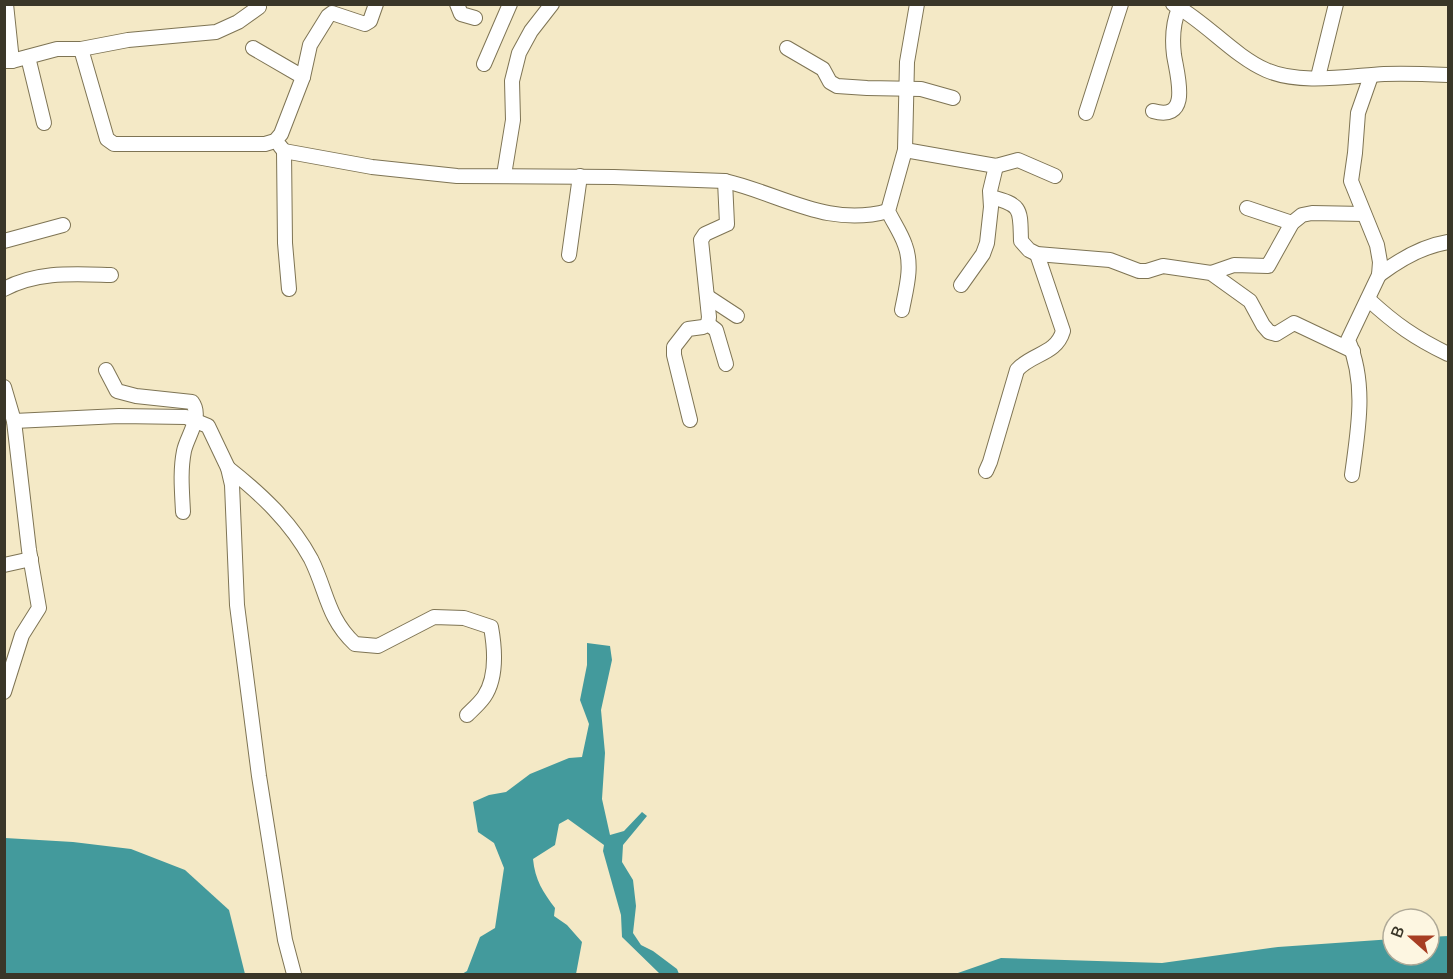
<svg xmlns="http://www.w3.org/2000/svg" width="1453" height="979" viewBox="0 0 1453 979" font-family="'Nunito Sans',sans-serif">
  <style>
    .water { fill: #439a9c }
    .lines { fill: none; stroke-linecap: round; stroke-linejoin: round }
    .minor-casing { stroke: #7e7454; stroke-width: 16 }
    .minor { stroke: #fff; stroke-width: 14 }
  </style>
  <rect width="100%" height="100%" fill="#f4e9c6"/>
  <g class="water">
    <path d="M587 643 610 646 612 660 601 710 605 753 602 799 610 835 624 831 642 812 647 816 623 845 622 862 633 880 636 906 633 933 641 945 653 951 677 969 679 974H660L622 937 621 915 603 851 604 845 568 819 559 824 555 845 533 859C535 880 543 892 555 908L554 916 567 925 582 942 576 974H462L467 971 480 937 495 928 504 868 494 843 478 832 473 802 489 795 506 792 530 774 569 758 582 757 589 724 580 700 587 665Z"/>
    <polygon points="5,838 73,842 131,849 185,870 229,910 245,974 5,974"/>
    <polygon points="1448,936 1448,974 955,974 1001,958 1162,963 1278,947 1393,939 1393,955 1429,955 1429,937"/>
  </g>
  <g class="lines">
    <defs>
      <g id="minor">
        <polyline points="6,4 12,61"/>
        <polyline points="457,4 461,14 475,18"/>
        <path d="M1173 4C1206 22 1234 56 1266 70 1299 85 1349 76 1384 74 1405 73 1427 74 1448 75"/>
        <polyline points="253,48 303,77"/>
        <polyline points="787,48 823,69 830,82 837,86 867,88 921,89 953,98"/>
        <polyline points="81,49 128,40 216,32 238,22 259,7"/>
        <polyline points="28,57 44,123"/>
        <polyline points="4,61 12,61 57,49 81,49 107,139 114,144 265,144 275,141 281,134 303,77 310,45 328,16 332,13 365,24 370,21 376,4"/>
        <polyline points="484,64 510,4"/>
        <polyline points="1318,77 1336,4"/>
        <path d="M1153 111C1192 122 1177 75 1174 55 1172 39 1173 23 1179 8"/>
        <polyline points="1086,113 1121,4"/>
        <polyline points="280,146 284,151 285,243 289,289"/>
        <polyline points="905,150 996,166 1018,160 1055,176"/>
        <path d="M284 151 372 167 457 176 614 177 725 181C781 194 828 228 888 211"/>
        <polyline points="504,175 513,120 512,81 519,53 531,31 552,4"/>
        <path d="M991 197C1023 205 1020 210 1021 241L1029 250 1037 254 1110 260 1139 271H1147L1163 266 1211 273 1250 301 1263 325 1269 332 1276 334 1294 323 1353 351"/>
        <polyline points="1247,208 1292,223"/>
        <polyline points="4,241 63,225"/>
        <polyline points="569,255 580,176"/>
        <polyline points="1211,273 1234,265 1268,266 1292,223 1302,215 1312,213 1364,214"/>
        <path d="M1379 275C1399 260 1423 246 1448 242"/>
        <polyline points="961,285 983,254 987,243 991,207 990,191 996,166"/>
        <path d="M4 289C38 271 74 274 111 275"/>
        <polyline points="708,297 737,316"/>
        <path d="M1368 299C1395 324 1415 338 1448 354"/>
        <path d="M902 310C906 289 913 266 905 245 901 233 893 222 888 211L905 150 907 62 917 4"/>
        <polyline points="708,324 716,330 726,364"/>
        <path d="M106 370 117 391 136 396 192 402C203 417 187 436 184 451 180 471 182 491 183 512"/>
        <polyline points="4,387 14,421 29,550 39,608 22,635 4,692"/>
        <polyline points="690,420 674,355 674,347 688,329 703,327 708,324 709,317 701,240 705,234 727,224 725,181"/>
        <polyline points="14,421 119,416 186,417 208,426 228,468 232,485 237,605 259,776 285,940 294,974"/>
        <path d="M228 468C261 494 291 522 311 559 327 591 327 618 355 644L378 646 434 617 464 618 491 627C495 649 497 678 484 697 479 704 473 709 467 715"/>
        <path d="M986 471 990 462 1017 370C1032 353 1056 355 1063 331L1037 254"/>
        <path d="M1352 475C1358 430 1367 384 1348 340L1379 275 1380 262 1377 245 1351 181 1355 153 1358 113 1371 76"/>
        <polyline points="4,565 31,559"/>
      </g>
    </defs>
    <use href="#minor" class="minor-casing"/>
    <use href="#minor" class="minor"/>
  </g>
  <rect width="1453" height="979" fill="none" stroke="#3a3628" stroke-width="12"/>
  <g transform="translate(1411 937) rotate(291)"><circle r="28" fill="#fdf6e1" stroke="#afa997" stroke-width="1.5"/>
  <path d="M0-4.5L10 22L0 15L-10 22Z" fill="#a73e23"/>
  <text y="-9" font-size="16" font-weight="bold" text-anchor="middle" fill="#3a3628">B</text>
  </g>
</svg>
